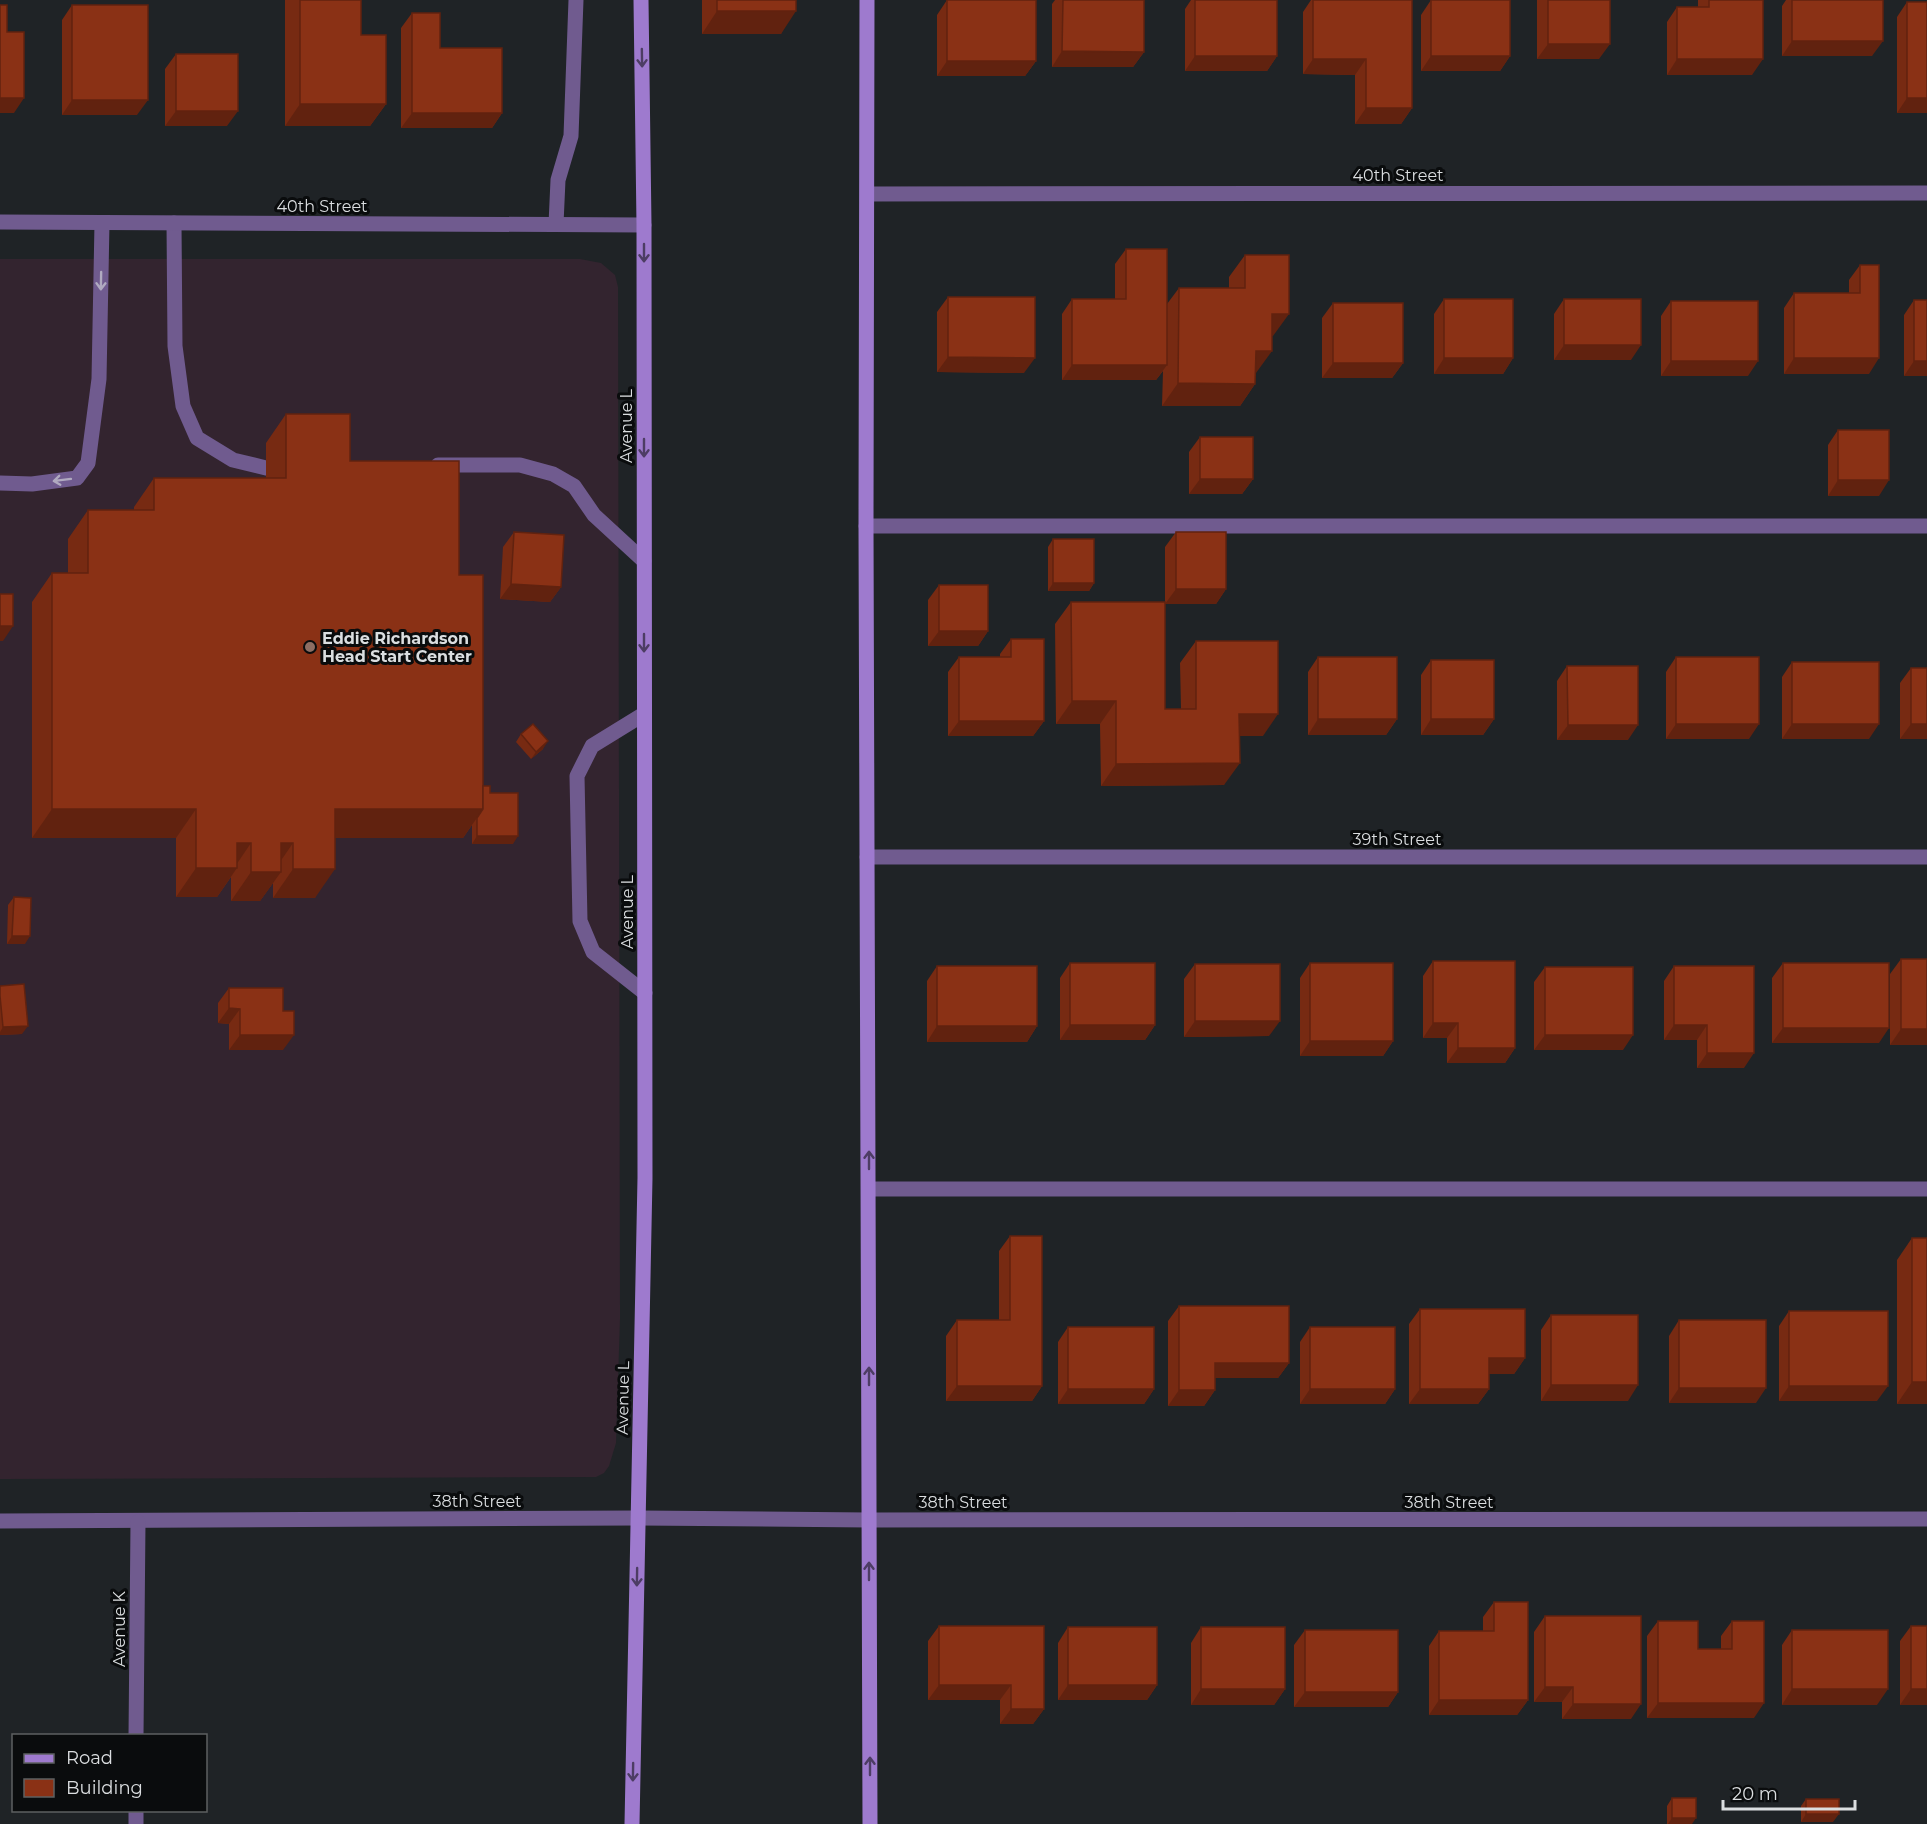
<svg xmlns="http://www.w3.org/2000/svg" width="1927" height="1824" viewBox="0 0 1927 1824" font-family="Montserrat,sans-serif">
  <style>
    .education { fill: #33242f }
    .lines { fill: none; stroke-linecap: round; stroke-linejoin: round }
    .lane { stroke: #705b8f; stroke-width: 15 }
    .street { stroke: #705b8f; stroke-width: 15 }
    .secondary { stroke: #9e7ace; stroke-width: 15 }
    .wall { fill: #772a12 }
    .shaded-wall { fill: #61220f }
    .building { fill: #8a3115; stroke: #61220f; stroke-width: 1.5 }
    .oneway { stroke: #4d3d64 }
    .oneway2 { stroke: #b0aac0 }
    .education-dot { fill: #8d6e63; stroke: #0a0c0d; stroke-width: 2 }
    .labels { text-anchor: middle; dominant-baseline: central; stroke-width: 6; stroke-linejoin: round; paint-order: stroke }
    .street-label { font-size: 16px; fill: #dbdee0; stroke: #0a0c0d }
    .poi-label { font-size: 16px; font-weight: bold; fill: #dbdee0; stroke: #0a0c0d; text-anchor: start }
  </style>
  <rect width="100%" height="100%" fill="#1f2326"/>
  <polygon class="education" points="0,259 580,259 601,263 615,275 618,287 620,1319 616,1443 609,1466 604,1473 596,1477 0,1479"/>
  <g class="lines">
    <g class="lane">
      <polyline points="174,223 175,346 183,406 197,438 233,460 266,468"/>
      <polyline points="556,224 558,180 571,136 576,0"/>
      <polyline points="438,465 520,465 553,474 574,486 594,515 644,561"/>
      <polyline points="0,483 32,484 77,478 88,463 99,379 102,223"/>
      <polyline points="866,526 1927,526"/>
      <polyline points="644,714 592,746 577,776 580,921 593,952 645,993"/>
      <polyline points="869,1189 1927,1189"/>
    </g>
    <g class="street">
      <polyline points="868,194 1927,193"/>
      <polyline points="0,222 644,225"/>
      <polyline points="867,857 1927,857"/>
      <polyline points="0,1521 639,1518 869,1520 1927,1519"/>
      <polyline points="136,1736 138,1522"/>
      <polyline points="136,1824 136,1810"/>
    </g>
    <g class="secondary">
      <polyline points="867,0 866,526 870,1824"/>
      <polyline points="632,1824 645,1178 644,225 641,0"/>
    </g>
  </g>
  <g class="wall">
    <polygon points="285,0 361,0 361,35 386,104 370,126 285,126"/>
    <polygon points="702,0 796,0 781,34 702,34"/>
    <polygon points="947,0 1036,61 1025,76 937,76 937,15"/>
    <polygon points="1055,0 1144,0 1144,52 1133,67 1052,67 1052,4"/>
    <polygon points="1191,0 1277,0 1277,56 1267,71 1185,71 1185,9"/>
    <polygon points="1311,0 1412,0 1412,108 1401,124 1355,124 1355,75 1303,74 1303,12"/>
    <polygon points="1431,0 1510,56 1500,71 1421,71 1421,15"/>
    <polygon points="1537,0 1610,0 1599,59 1537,59"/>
    <polygon points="1698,0 1763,0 1752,75 1667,75 1667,22 1677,7 1698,7"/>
    <polygon points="1786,0 1883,0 1872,56 1782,56 1782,6"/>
    <polygon points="1907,2 1927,113 1897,113 1897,17"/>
    <polygon points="72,5 137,115 62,115 62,20"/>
    <polygon points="412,13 440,48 502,113 492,128 401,128 401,28"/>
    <polygon points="176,54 227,126 165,126 165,69"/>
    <polygon points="1126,249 1167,304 1179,288 1229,288 1229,277 1245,255 1273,336 1272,336 1255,373 1255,384 1240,406 1162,406 1163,371 1156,380 1062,380 1062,314 1072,299 1115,299 1115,264"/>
    <polygon points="1860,265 1869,374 1784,374 1784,308 1794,293 1849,293 1849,280"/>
    <polygon points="948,297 1024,373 937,372 937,312"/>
    <polygon points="1444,299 1513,358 1503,374 1434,374 1434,314"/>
    <polygon points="1564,299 1631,360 1554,360 1554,314"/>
    <polygon points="1914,300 1927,376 1904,376 1904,315"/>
    <polygon points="1671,301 1748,376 1661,376 1661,316"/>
    <polygon points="1333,303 1403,363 1392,378 1322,378 1322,318"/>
    <polygon points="286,414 350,461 459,575 483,786 490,793 513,844 472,844 472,825 463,838 335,838 315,898 273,898 273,883 260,901 231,901 231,877 217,897 176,897 176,838 32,838 32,602 52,573 68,573 68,539 88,510 134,510 134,507 154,478 266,478 266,443"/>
    <polygon points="1838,430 1879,496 1828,496 1828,445"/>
    <polygon points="1200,437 1253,479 1242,494 1189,494 1189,452"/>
    <polygon points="514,532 561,587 550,602 500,599 503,547"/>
    <polygon points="1176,532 1226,589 1216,604 1165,604 1165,547"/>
    <polygon points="1053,539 1094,583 1089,591 1048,591 1048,547"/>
    <polygon points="939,585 988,631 978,646 928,646 928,600"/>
    <polygon points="1071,602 1165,709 1181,709 1180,663 1196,641 1263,736 1240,736 1224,785 1101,786 1100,724 1056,724 1055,624"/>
    <polygon points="1011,639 1044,721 1033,736 948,736 948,672 959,657 1000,657 1000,654"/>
    <polygon points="1318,657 1397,719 1386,735 1308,735 1308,672"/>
    <polygon points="1676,657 1749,739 1666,739 1666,672"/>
    <polygon points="1431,660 1494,719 1483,735 1421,735 1421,675"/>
    <polygon points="1792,662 1869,739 1782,739 1782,677"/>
    <polygon points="1567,666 1628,740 1557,740 1557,681"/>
    <polygon points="1911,668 1927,739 1900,739 1900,683"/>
    <polygon points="521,734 543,749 531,759 516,742"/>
    <polygon points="14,897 25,944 7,944 8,905"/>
    <polygon points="1901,959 1927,1045 1890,1045 1890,974"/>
    <polygon points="1433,961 1515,1048 1505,1063 1447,1063 1447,1038 1423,1038 1423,976"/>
    <polygon points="1070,963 1155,1025 1145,1040 1060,1040 1060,978"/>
    <polygon points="1310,963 1393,1041 1383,1056 1300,1056 1300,978"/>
    <polygon points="1783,963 1879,1043 1772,1043 1772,978"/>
    <polygon points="1195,964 1269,1036 1184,1037 1184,979"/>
    <polygon points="937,966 1037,1026 1027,1042 927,1042 927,981"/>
    <polygon points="1674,966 1744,1068 1697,1068 1697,1040 1664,1040 1664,981"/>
    <polygon points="1545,967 1623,1050 1534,1050 1534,982"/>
    <polygon points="0,986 22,1034 0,1035"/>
    <polygon points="229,988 283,1011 283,1050 229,1050 229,1024 218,1023 218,1003"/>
    <polygon points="1010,1236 1042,1386 1032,1401 946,1401 946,1336 957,1320 999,1320 999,1251"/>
    <polygon points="1912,1238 1927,1404 1897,1404 1897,1260"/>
    <polygon points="1179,1306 1289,1363 1278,1378 1215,1378 1215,1390 1204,1406 1168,1406 1168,1321"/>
    <polygon points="1420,1309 1525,1358 1514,1374 1489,1374 1489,1389 1478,1404 1409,1404 1409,1324"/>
    <polygon points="1789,1311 1877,1401 1779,1401 1779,1326"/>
    <polygon points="1551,1315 1628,1401 1541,1401 1541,1330"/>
    <polygon points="1679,1320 1756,1403 1669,1403 1669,1336"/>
    <polygon points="1068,1327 1154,1389 1144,1404 1058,1404 1058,1342"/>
    <polygon points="1310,1327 1395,1389 1385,1404 1300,1404 1300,1342"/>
    <polygon points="1494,1602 1528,1700 1517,1715 1429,1715 1429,1646 1439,1631 1483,1631 1483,1617"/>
    <polygon points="1545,1616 1631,1719 1562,1719 1562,1702 1534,1702 1534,1632"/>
    <polygon points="1658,1621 1698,1649 1721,1649 1721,1636 1732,1621 1754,1718 1647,1718 1647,1636"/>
    <polygon points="939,1626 1044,1709 1033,1724 1000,1724 1000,1700 928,1700 928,1641"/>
    <polygon points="1911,1626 1927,1705 1900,1705 1900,1641"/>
    <polygon points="1068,1627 1157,1685 1147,1700 1058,1700 1058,1643"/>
    <polygon points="1201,1627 1285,1689 1274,1705 1191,1705 1191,1643"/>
    <polygon points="1305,1630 1398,1692 1388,1707 1294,1707 1294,1645"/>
    <polygon points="1792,1630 1877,1705 1782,1705 1782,1645"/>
    <polygon points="1672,1798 1692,1824 1667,1824 1667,1806"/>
    <polygon points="1806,1799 1833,1822 1801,1822 1801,1806"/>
  </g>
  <g class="shaded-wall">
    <polygon points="717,11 796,11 781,34 702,34"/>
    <polygon points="1792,41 1883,41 1872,56 1782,56"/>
    <polygon points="1548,44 1610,44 1599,59 1537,59"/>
    <polygon points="1062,51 1144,52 1133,67 1052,67"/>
    <polygon points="1195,56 1277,56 1267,71 1185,71"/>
    <polygon points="1431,56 1510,56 1500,71 1421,71"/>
    <polygon points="1313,59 1366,59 1355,75 1303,74"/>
    <polygon points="1677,59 1763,59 1752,75 1667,75"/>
    <polygon points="947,61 1036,61 1025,76 937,76"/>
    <polygon points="0,98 24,98 14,113 0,113"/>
    <polygon points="1907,98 1927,98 1927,113 1897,113"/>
    <polygon points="72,100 148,100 137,115 62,115"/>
    <polygon points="300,104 386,104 370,126 285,126"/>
    <polygon points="1366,108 1412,108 1401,124 1355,124"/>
    <polygon points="176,111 238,111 227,126 165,126"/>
    <polygon points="412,113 502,113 492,128 401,128"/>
    <polygon points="1272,314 1289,314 1273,336 1257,336"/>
    <polygon points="1564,345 1641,345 1631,360 1554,360"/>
    <polygon points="1256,351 1272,351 1256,373 1240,373"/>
    <polygon points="948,357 1035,358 1024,373 937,372"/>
    <polygon points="1444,358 1513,358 1503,374 1434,374"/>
    <polygon points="1794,358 1879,358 1869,374 1784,374"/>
    <polygon points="1671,361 1758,361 1748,376 1661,376"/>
    <polygon points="1914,361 1927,361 1927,376 1904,376"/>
    <polygon points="1333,363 1403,363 1392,378 1322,378"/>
    <polygon points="1072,365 1167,365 1156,380 1062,380"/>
    <polygon points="1178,383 1255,384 1240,406 1162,406"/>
    <polygon points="1200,479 1253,479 1242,494 1189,494"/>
    <polygon points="1838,480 1889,480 1879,496 1828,496"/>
    <polygon points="1053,583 1094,583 1089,591 1048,591"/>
    <polygon points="511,584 561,587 550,602 500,599"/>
    <polygon points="1176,589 1226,589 1216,604 1165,604"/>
    <polygon points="0,626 13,626 3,641 0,641"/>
    <polygon points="939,631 988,631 978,646 928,646"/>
    <polygon points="1072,701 1116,701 1100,724 1056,724"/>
    <polygon points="1239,714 1278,714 1263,736 1224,736"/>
    <polygon points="1318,719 1397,719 1386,735 1308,735"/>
    <polygon points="1431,719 1494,719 1483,735 1421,735"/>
    <polygon points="959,721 1044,721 1033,736 948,736"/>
    <polygon points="1676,724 1759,724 1749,739 1666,739"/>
    <polygon points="1792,724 1879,724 1869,739 1782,739"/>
    <polygon points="1911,724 1927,724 1927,739 1900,739"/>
    <polygon points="1568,725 1638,725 1628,740 1557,740"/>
    <polygon points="548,741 543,749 531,759 536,752"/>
    <polygon points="1240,763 1224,785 1101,786 1116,764"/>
    <polygon points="52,809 196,809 176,838 32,838"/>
    <polygon points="335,809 483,809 463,838 315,838"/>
    <polygon points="477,836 518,836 513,844 472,844"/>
    <polygon points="237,843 251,843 234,868 237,868 217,897 176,897 196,868"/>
    <polygon points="281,843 293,843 273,872"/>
    <polygon points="293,869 335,869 315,898 273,898"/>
    <polygon points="251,872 281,872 260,901 231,901"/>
    <polygon points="12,936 30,936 25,944 7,944"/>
    <polygon points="229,1008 240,1009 229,1024 218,1023"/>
    <polygon points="1195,1021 1280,1021 1269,1036 1184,1037"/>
    <polygon points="1433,1023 1458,1023 1447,1038 1423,1038"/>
    <polygon points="1070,1025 1155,1025 1145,1040 1060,1040"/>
    <polygon points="1674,1025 1707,1025 1697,1040 1664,1040"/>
    <polygon points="28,1026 22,1034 0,1035 0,1032 3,1027"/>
    <polygon points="937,1026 1037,1026 1027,1042 927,1042"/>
    <polygon points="1783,1028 1889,1028 1879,1043 1772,1043"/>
    <polygon points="1901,1029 1927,1029 1927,1045 1890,1045"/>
    <polygon points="240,1035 294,1035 283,1050 229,1050"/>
    <polygon points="1545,1035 1633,1035 1623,1050 1534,1050"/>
    <polygon points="1310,1041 1393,1041 1383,1056 1300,1056"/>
    <polygon points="1458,1048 1515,1048 1505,1063 1447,1063"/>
    <polygon points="1707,1053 1754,1053 1744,1068 1697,1068"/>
    <polygon points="1489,1358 1525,1358 1514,1374 1478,1374"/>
    <polygon points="1215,1363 1289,1363 1278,1378 1204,1378"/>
    <polygon points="1912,1382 1927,1382 1927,1404 1897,1404"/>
    <polygon points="1551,1385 1638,1385 1628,1401 1541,1401"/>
    <polygon points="957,1386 1042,1386 1032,1401 946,1401"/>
    <polygon points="1789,1386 1888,1386 1877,1401 1779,1401"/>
    <polygon points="1679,1388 1766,1388 1756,1403 1669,1403"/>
    <polygon points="1068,1389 1154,1389 1144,1404 1058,1404"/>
    <polygon points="1310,1389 1395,1389 1385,1404 1300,1404"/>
    <polygon points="1420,1389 1489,1389 1478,1404 1409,1404"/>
    <polygon points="1179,1390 1215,1390 1204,1406 1168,1406"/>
    <polygon points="939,1685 1011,1685 1000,1700 928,1700"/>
    <polygon points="1068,1685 1157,1685 1147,1700 1058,1700"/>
    <polygon points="1545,1687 1573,1687 1562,1702 1534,1702"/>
    <polygon points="1201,1689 1285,1689 1274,1705 1191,1705"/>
    <polygon points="1792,1689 1888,1689 1877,1705 1782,1705"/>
    <polygon points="1911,1689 1927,1689 1927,1705 1900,1705"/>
    <polygon points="1305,1692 1398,1692 1388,1707 1294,1707"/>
    <polygon points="1439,1700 1528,1700 1517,1715 1429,1715"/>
    <polygon points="1658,1703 1764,1703 1754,1718 1647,1718"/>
    <polygon points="1573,1704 1641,1704 1631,1719 1562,1719"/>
    <polygon points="1011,1709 1044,1709 1033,1724 1000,1724"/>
    <polygon points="1806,1814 1839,1814 1833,1822 1801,1822"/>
    <polygon points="1672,1818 1696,1818 1692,1824 1668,1824"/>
  </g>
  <g class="building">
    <polygon points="300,0 361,0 361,35 386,35 386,104 300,104"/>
    <rect x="717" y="0" width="79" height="11"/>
    <rect x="947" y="0" width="89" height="61"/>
    <polygon points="1063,0 1144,0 1144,52 1062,51"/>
    <rect x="1195" y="0" width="82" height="56"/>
    <polygon points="1313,0 1412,0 1412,108 1366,108 1366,59 1313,59"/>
    <rect x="1431" y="0" width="79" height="56"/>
    <rect x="1548" y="0" width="62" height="44"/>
    <polygon points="1709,0 1763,0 1763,59 1677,59 1677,7 1709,7"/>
    <rect x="1792" y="0" width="91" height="41"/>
    <rect x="1907" y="2" width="20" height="96"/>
    <polygon points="0,5 7,5 7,32 24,32 24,98 0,98"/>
    <rect x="72" y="5" width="76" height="95"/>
    <polygon points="412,13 440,13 440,48 502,48 502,113 412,113"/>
    <rect x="176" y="54" width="62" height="57"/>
    <polygon points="1126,249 1167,249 1167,365 1072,365 1072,299 1126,299"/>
    <polygon points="1245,255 1289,255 1289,314 1272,314 1272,351 1256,351 1255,384 1178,383 1179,288 1245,288"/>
    <polygon points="1860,265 1879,265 1879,358 1794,358 1794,293 1860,293"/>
    <polygon points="948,297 1035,297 1035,358 948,357"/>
    <rect x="1444" y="299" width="69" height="59"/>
    <rect x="1564" y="299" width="77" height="46"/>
    <rect x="1914" y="300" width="13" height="61"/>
    <rect x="1671" y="301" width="87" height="60"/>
    <rect x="1333" y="303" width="70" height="60"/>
    <polygon points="286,414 350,414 350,461 459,461 459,575 483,575 483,809 335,809 335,869 293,869 293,843 281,843 281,872 251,872 251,843 237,843 237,868 196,868 196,809 52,809 52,573 88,573 88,510 154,510 154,478 286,478"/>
    <rect x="1838" y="430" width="51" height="50"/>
    <rect x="1200" y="437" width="53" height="42"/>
    <polygon points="514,532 564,535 561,587 511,584"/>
    <rect x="1176" y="532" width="50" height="57"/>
    <rect x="1053" y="539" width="41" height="44"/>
    <rect x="939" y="585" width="49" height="46"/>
    <rect x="0" y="594" width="13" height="32"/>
    <polygon points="1071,602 1165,602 1165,709 1196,709 1196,641 1278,641 1278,714 1239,714 1240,763 1116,764 1116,701 1072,701"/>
    <polygon points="1011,639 1044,639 1044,721 959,721 959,657 1011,657"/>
    <rect x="1318" y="657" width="79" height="62"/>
    <rect x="1676" y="657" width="83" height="67"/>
    <rect x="1431" y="660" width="63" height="59"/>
    <rect x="1792" y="662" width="87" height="62"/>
    <polygon points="1567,666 1638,666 1638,725 1568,725"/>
    <rect x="1911" y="668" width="16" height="56"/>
    <polygon points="533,724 548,741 536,752 521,734"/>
    <polygon points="483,786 490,786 490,793 518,793 518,836 477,836 477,818 483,809"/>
    <polygon points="14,897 31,898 30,936 12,936"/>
    <rect x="1901" y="959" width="26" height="70"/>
    <polygon points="1433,961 1515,961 1515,1048 1458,1048 1458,1023 1433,1023"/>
    <rect x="1070" y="963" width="85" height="62"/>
    <rect x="1310" y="963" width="83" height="78"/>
    <rect x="1783" y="963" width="106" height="65"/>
    <rect x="1195" y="964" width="85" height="57"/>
    <rect x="937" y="966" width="100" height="60"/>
    <polygon points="1674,966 1754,966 1754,1053 1707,1053 1707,1025 1674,1025"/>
    <rect x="1545" y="967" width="88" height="68"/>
    <polygon points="24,984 28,1026 3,1027 0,996 0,986"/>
    <polygon points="229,988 283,988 283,1011 294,1011 294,1035 240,1035 240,1009 229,1008"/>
    <polygon points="1010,1236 1042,1236 1042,1386 957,1386 957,1320 1010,1320"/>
    <rect x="1912" y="1238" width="15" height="144"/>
    <polygon points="1179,1306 1289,1306 1289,1363 1215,1363 1215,1390 1179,1390"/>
    <polygon points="1420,1309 1525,1309 1525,1358 1489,1358 1489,1389 1420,1389"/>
    <rect x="1789" y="1311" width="99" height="75"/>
    <rect x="1551" y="1315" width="87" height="70"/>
    <rect x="1679" y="1320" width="87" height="68"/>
    <rect x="1068" y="1327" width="86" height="62"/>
    <rect x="1310" y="1327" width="85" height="62"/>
    <polygon points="1494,1602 1528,1602 1528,1700 1439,1700 1439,1631 1494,1631"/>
    <polygon points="1545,1616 1641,1616 1641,1704 1573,1704 1573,1687 1545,1687"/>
    <polygon points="1658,1621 1698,1621 1698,1649 1732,1649 1732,1621 1764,1621 1764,1703 1658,1703"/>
    <polygon points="939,1626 1044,1626 1044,1709 1011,1709 1011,1685 939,1685"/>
    <rect x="1911" y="1626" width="16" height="63"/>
    <rect x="1068" y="1627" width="89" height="58"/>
    <rect x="1201" y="1627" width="84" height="62"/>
    <rect x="1305" y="1630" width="93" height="62"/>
    <rect x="1792" y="1630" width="96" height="59"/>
    <rect x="1672" y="1798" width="24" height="20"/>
    <rect x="1806" y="1799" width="33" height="15"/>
  </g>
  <defs><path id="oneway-shaft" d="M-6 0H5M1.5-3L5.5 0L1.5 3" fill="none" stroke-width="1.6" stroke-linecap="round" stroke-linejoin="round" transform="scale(1.5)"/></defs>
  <g class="oneway">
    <use href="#oneway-shaft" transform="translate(642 58) rotate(89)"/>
    <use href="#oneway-shaft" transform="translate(644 253) rotate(90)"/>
    <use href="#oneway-shaft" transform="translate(644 448) rotate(90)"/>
    <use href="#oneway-shaft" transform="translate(644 643) rotate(90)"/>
    <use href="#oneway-shaft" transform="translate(869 1160) rotate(-90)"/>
    <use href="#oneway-shaft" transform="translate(869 1376) rotate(-90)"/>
    <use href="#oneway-shaft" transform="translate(869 1571) rotate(-90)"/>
    <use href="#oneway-shaft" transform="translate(637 1577) rotate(91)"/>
    <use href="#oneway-shaft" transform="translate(870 1766) rotate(-90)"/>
    <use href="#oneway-shaft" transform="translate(633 1772) rotate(91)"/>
  </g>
  <g class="oneway2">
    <use href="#oneway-shaft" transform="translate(101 281) rotate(91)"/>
    <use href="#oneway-shaft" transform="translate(62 480) rotate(173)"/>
  </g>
  <circle class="education-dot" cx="310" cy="647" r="6"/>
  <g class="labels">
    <g class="street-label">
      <text x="1398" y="175">40th Street</text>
      <text x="322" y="206">40th Street</text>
      <text transform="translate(626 426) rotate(-90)">Avenue L</text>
      <text x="1397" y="839">39th Street</text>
      <text transform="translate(627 912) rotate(-90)">Avenue L</text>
      <text transform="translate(623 1398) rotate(-89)">Avenue L</text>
      <text x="477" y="1501">38th Street</text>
      <text x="963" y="1502">38th Street</text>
      <text x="1449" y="1502">38th Street</text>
      <text transform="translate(119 1629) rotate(-90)">Avenue K</text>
    </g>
    <g class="poi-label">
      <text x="322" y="638">Eddie Richardson<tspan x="322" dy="18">Head Start Center</tspan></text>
    </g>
  </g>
  <rect x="12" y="1734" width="195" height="78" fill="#0a0c0d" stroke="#5e6061" stroke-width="1.5"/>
  <rect x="24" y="1754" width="30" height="9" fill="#9e7ace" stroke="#5e6061" stroke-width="1.5"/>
  <text x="66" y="1764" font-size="18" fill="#dbdee0">Road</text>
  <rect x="24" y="1779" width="30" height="18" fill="#8a3115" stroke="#5e6061" stroke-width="1.5"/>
  <text x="66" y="1794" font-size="18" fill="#dbdee0">Building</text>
  <path d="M1723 1800v9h132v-9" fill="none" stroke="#dbdee0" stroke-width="3"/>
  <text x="1732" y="1800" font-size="18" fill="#dbdee0" stroke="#0a0c0d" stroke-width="4.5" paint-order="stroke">20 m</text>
</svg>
